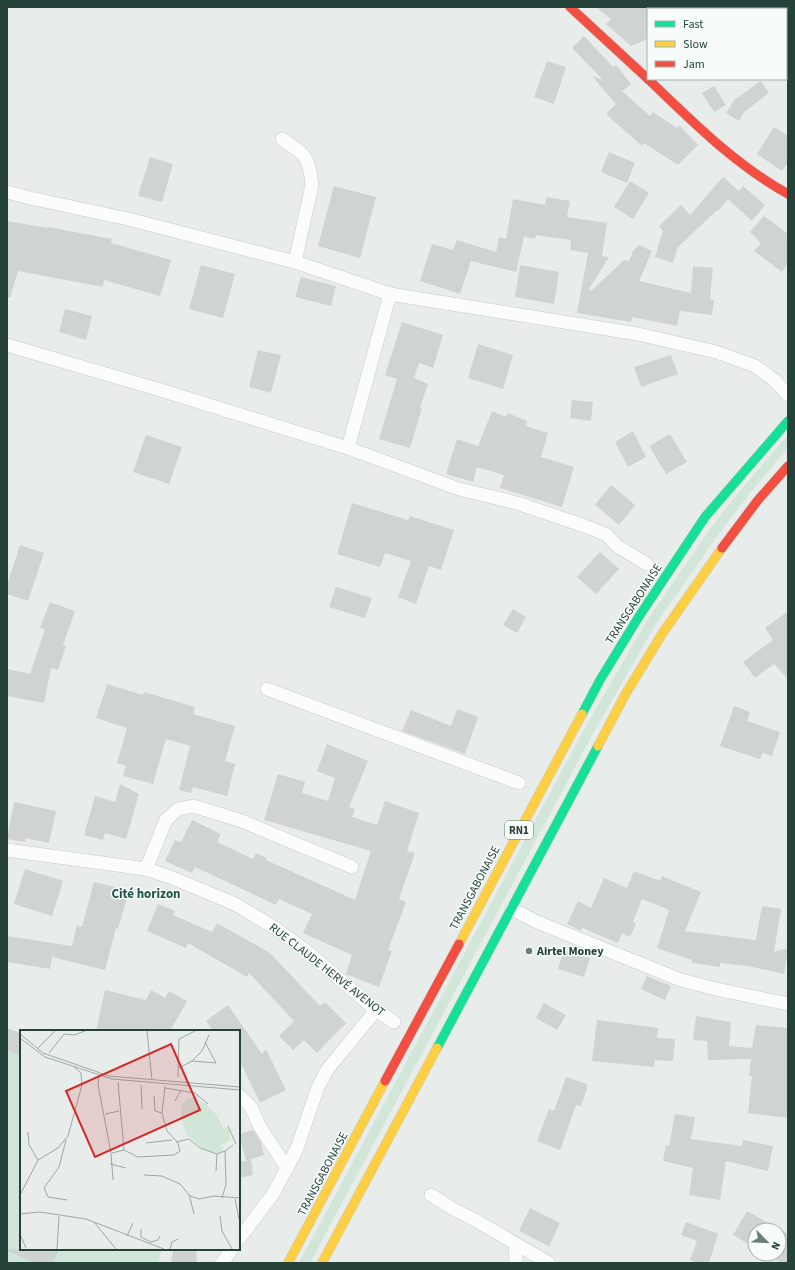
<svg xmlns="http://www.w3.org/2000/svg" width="795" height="1270" viewBox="0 0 795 1270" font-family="'Source Sans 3',sans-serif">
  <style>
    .green { fill: #d1e6d8 }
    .building { fill: #cfd4d2 }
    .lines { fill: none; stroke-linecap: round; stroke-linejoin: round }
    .street-casing { stroke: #c5cac8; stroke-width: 14 }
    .fast-casing { stroke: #c3cbc8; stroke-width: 10 }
    .slow-casing { stroke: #c3cbc8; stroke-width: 10 }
    .jam-casing { stroke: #c3cbc8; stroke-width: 10 }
    .street { stroke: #fcfcfc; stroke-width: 13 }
    .fast { stroke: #16e098; stroke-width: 9 }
    .slow { stroke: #ffcf43; stroke-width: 9 }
    .jam { stroke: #f24e42; stroke-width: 9 }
    .poi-dot { fill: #697e78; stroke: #f7fbf9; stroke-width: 1.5 }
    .labels { text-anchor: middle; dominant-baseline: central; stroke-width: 3; stroke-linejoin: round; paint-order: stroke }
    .shield { fill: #f7fbf9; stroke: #637a73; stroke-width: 1 }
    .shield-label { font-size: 11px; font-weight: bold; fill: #24423a }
    .street-label { font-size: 12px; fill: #24423a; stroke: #f7fbf9 }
    .poi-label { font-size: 12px; font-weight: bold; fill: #24423a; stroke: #f7fbf9; text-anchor: start }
    .neighbourhood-label { font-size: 13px; font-weight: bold; fill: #1f5548; stroke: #f7fbf9 }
    .inset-road { fill: none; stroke: #9aa9a4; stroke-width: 1 }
    .view { fill: #d62828; fill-opacity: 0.15; stroke: #d62828; stroke-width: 2 }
    .inset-edge { fill: none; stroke: #24423a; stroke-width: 2 }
  </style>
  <rect width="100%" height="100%" fill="#e8edeb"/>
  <g class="green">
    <polygon points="788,435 788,448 750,493 718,535 654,627 590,739 310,1263 299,1263 582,733 646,622 710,529 743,487"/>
    <polygon points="7,1040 21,1046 21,1249 162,1249 159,1261 157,1263 7,1263"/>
  </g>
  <g class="building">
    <polygon points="596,7 648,7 648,37 645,40 631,46 606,24 611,19"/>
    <polygon points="584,36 613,67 616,65 631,84 622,91 650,116 653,112 677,128 680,126 698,145 678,165 644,143 642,146 606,114 616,104 592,76 603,80 572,48"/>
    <polygon points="547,61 566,67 554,104 534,97"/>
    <polygon points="761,81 769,93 744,112 739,121 726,113 734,100"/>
    <polygon points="714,86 726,105 714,112 702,93"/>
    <polygon points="774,127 788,136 788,162 782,171 757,154"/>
    <polygon points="609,152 635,163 627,183 601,172"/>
    <polygon points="150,157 173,164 162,202 138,196"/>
    <polygon points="723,177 739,191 743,186 765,205 752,221 728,199 718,211 717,210 678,247 673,263 655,257 663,231 659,226 681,205 690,215"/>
    <polygon points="630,181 649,193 633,219 614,207"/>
    <polygon points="334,186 376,197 360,258 318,246"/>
    <polygon points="546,197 570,201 567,217 607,223 602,256 609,257 589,289 591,291 624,260 629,261 633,251 639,245 652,251 639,281 691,293 693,266 713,268 710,299 714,300 712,315 680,311 677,326 632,317 631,322 577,313 588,253 570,250 571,240 536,235 535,239 524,237 516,272 471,261 460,294 420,281 432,244 453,250 457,240 496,252 499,237 506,239 513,199 545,205"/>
    <polygon points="764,216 788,234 788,263 782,272 754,251 761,243 750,232"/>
    <polygon points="7,221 48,228 48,227 112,239 111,243 171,260 160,296 104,280 103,287 18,271 10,298 7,297"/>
    <polygon points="201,265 235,274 223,318 189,309"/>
    <polygon points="520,265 559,272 554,304 515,297"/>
    <polygon points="301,277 336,286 331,306 295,297"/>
    <polygon points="65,309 92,316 86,340 59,332"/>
    <polygon points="402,322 443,335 433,368 419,363 414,378 428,384 420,407 422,408 410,448 379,439 397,379 385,375"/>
    <polygon points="478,344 513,355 503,389 468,378"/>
    <polygon points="258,350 281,355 271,393 249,387"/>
    <polygon points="671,355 678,374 641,387 634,367"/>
    <polygon points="572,400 593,402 591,421 570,418"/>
    <polygon points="492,411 506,417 508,413 527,421 526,426 548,433 541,457 574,467 562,507 500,488 504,475 477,467 473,482 446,474 457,439 478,446"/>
    <polygon points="633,431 646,457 628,467 615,442"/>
    <polygon points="670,434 687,462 666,474 649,446"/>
    <polygon points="146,435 182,447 169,484 133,472"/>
    <polygon points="611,485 635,505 619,525 595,505"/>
    <polygon points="352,503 408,520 410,516 454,530 441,570 429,566 416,604 398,597 411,561 385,553 380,567 337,554"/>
    <polygon points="20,545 44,553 28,601 7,594 7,585"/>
    <polygon points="600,552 619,569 596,594 577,577"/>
    <polygon points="336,587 372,598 365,618 329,607"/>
    <polygon points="50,602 75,611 63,645 66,646 58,670 51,668 44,703 7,696 7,669 30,674 45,629 40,628"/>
    <polygon points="513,609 526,617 517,633 503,625"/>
    <polygon points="788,611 788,679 774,664 755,678 743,662 773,640 765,628"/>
    <polygon points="107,684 143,695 144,692 195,707 193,714 235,726 225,761 235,764 227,796 193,787 191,793 179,790 190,746 166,739 153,784 123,776 126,766 117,763 127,728 96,718"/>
    <polygon points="734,706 750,712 747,721 780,732 772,756 763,753 760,759 720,746"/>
    <polygon points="457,709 478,717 465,754 402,731 411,710 451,726"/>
    <polygon points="327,744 368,761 349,807 355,809 352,817 377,825 385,801 419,813 407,851 415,853 399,899 406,902 388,950 392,951 379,987 346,974 352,955 303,933 312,914 279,899 276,905 195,867 192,873 165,861 175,840 181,842 192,820 221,834 217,842 253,859 256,853 267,858 266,860 355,900 371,851 264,820 278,774 305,782 302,793 328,801 335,778 317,771"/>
    <polygon points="120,784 139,794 126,839 105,833 103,840 84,835 95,796 115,802"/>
    <polygon points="14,802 56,811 49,843 26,838 25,842 7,839"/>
    <polygon points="25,869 63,881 52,916 14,904"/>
    <polygon points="634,871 660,881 662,876 701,892 685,931 754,940 756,939 762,906 781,909 774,952 788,948 784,974 748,966 720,963 720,967 692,963 692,960 657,948 669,910 642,899 633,922 636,924 630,937 622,933 618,943 582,928 581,931 567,924 578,901 591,908 604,878 627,888"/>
    <polygon points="94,882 115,887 113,894 127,898 118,929 116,928 105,970 52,957 50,969 7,962 7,936 72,946 77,925 82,927"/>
    <polygon points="158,904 175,911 173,915 212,932 217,923 270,953 320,1006 325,1002 346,1023 317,1053 304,1040 293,1050 279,1036 294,1021 249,973 247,977 188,943 186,948 147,931"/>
    <polygon points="564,950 590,958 584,977 558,969"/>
    <polygon points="647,976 671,986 665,1000 641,989"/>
    <polygon points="105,990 146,1000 151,990 165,998 169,991 187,1001 170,1031 96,1031"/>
    <polygon points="544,1003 566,1015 557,1030 536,1018"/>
    <polygon points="228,1005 262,1054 266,1049 286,1090 260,1103 239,1059 239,1031 213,1031 206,1021"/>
    <polygon points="696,1016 711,1018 711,1019 731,1022 729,1046 752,1048 756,1025 788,1028 788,1118 748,1113 752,1076 749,1076 751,1059 708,1060 707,1041 693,1040"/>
    <polygon points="597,1020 658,1028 657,1038 675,1039 673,1061 655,1060 654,1067 592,1061"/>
    <polygon points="7,1028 21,1033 21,1056 7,1050"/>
    <polygon points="566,1077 587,1084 587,1089 581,1106 576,1105 560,1150 537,1141 549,1109 554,1111"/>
    <polygon points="675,1114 695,1117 691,1139 742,1146 743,1140 773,1146 768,1171 726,1161 720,1200 689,1195 693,1168 663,1161 666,1145 669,1146"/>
    <polygon points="253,1130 261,1142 264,1155 246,1161 239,1134"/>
    <polygon points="251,1160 253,1175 239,1178 239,1162"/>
    <polygon points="530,1208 560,1223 549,1246 519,1231"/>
    <polygon points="747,1211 788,1234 788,1263 782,1263 766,1254 779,1254 779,1230 755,1230 755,1248 733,1235"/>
    <polygon points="686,1222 718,1234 709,1263 697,1263 690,1260 697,1241 681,1235"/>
    <polygon points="7,1249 59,1249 53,1263 35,1263 7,1251"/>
    <polygon points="173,1249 196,1249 197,1263 171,1263"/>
  </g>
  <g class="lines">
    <defs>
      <g id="street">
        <path d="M282 139C305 154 309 156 312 185L295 262"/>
        <polyline points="7,192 30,198 128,219 295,262 390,294 638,334 716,352 755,366 773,379 788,395"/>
        <polyline points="7,345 157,389 348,448 459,489 517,503 582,525 607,535 617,546 647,564"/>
        <polyline points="348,448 390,294"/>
        <polyline points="267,689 519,783"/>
        <polyline points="7,850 146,869 170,877 235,904 275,928 304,949 376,1010 394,1022"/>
        <polyline points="146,869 166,820 178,809 193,806 239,820 352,867"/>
        <polyline points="512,909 537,922 681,980 716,989 788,1004"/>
        <polyline points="239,1095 251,1107 260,1127 287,1168"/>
        <polyline points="431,1195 453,1209 475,1220 549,1263"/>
        <polyline points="239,1239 273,1194 287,1168 297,1148 318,1087 327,1070 376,1010"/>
        <polyline points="515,1243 516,1263"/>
        <polyline points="222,1263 232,1249"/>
      </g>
      <g id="fast">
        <polyline points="582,714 600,680 638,618 705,517 788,421"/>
        <polyline points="437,1048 598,746"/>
      </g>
      <g id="slow">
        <polyline points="598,746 625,695 662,634 722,548"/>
        <polyline points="459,944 582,714"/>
        <polyline points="288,1263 385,1081"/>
        <polyline points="322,1263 437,1048"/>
      </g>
      <g id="jam">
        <polyline points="570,7 648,79"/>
        <path d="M648 79C692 121 734 164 788 194"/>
        <polyline points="722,548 758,500 788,466"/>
        <polyline points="385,1081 459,944"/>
      </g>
    </defs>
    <use href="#street" class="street-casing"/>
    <use href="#fast" class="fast-casing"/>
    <use href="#slow" class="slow-casing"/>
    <use href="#jam" class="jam-casing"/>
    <use href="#street" class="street"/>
    <use href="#fast" class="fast"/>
    <use href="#slow" class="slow"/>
    <use href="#jam" class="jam"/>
  </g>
  <circle class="poi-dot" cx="529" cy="951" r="4"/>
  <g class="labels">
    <rect class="shield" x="505" y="821" width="28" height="18" rx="3"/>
    <g class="shield-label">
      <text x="519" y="830">RN1</text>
    </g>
    <g class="street-label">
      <text transform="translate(634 604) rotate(-57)">TRANSGABONAISE</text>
      <text transform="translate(475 888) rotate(-62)">TRANSGABONAISE</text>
      <text transform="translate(327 970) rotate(38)">RUE CLAUDE HERVÉ AVENOT</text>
      <text transform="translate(323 1174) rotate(-62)">TRANSGABONAISE</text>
    </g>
    <g class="poi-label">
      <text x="537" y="951">Airtel Money</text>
    </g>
    <g class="neighbourhood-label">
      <text x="146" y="894">Cité horizon</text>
    </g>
  </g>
  <g transform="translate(20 1030)">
    <rect width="220" height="220" fill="#e8edeb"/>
    <path d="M174 67 186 74 198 87 203 98H209L210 110 201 115 204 120 198 123 183 119 166 104 161 88 162 75 168 68Z" fill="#d1e6d8"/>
    <path class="inset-road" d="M127 1 132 50M0 4 23 23 89 46 220 57M0 8 25 27 92 49 220 60M18 18 35 1M29 23 44 4 54 5 65 1M172 31 182 21 189 5M159 38 172 31 196 33 185 12M79 46 78 55 91 123 93 150M158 47 159 9 175 1M98 52 104 120 118 127 154 125 160 121 158 113 147 101 142 83 145 56M121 55 122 79M145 58 175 63 188 74M134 66 135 81 142 83M155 71 161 60M85 84 99 81M208 96 216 114M8 102 9 115 18 130M46 110 39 137 24 158 28 167 47 170M156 112 169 109 180 118 197 124M126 113 152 110M92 123 104 120M90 134 106 138M196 141 197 124 205 121M124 145 142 146 160 154 170 166 179 169 194 166 220 168M169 164 174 184M0 165 18 130 38 118 48 106 62 55 61 43 54 37M202 168 206 154 205 121 213 115M215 169 219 189M0 184 20 182 66 189 144 219M200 186 202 201 212 219M74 192 96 219M121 199V207L131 212 138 210 140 206M0 204 6 218M107 206 113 193M37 219 39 186M150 219 152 212 158 209"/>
    <path class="view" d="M151 14 180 80 75 127 46 61Z"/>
    <rect width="220" height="220" class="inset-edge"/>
  </g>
  <rect width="795" height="1270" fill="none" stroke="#24423a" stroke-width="16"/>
  <rect x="647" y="8" width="140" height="72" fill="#f7fbf9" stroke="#a3b1ad"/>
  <rect x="655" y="21" width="20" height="6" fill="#16e098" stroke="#a3b1ad"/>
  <text x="683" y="28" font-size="12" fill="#24423a">Fast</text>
  <rect x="655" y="41" width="20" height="6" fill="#ffcf43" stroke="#a3b1ad"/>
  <text x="683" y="48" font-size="12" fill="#24423a">Slow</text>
  <rect x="655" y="61" width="20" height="6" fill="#f24e42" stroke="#a3b1ad"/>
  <text x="683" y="68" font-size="12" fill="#24423a">Jam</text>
  <g transform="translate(767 1242) rotate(114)"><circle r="19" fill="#f7fbf9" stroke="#a3b1ad"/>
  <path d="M0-3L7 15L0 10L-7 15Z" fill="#697e78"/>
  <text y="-6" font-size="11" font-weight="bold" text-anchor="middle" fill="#24423a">N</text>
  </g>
</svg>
